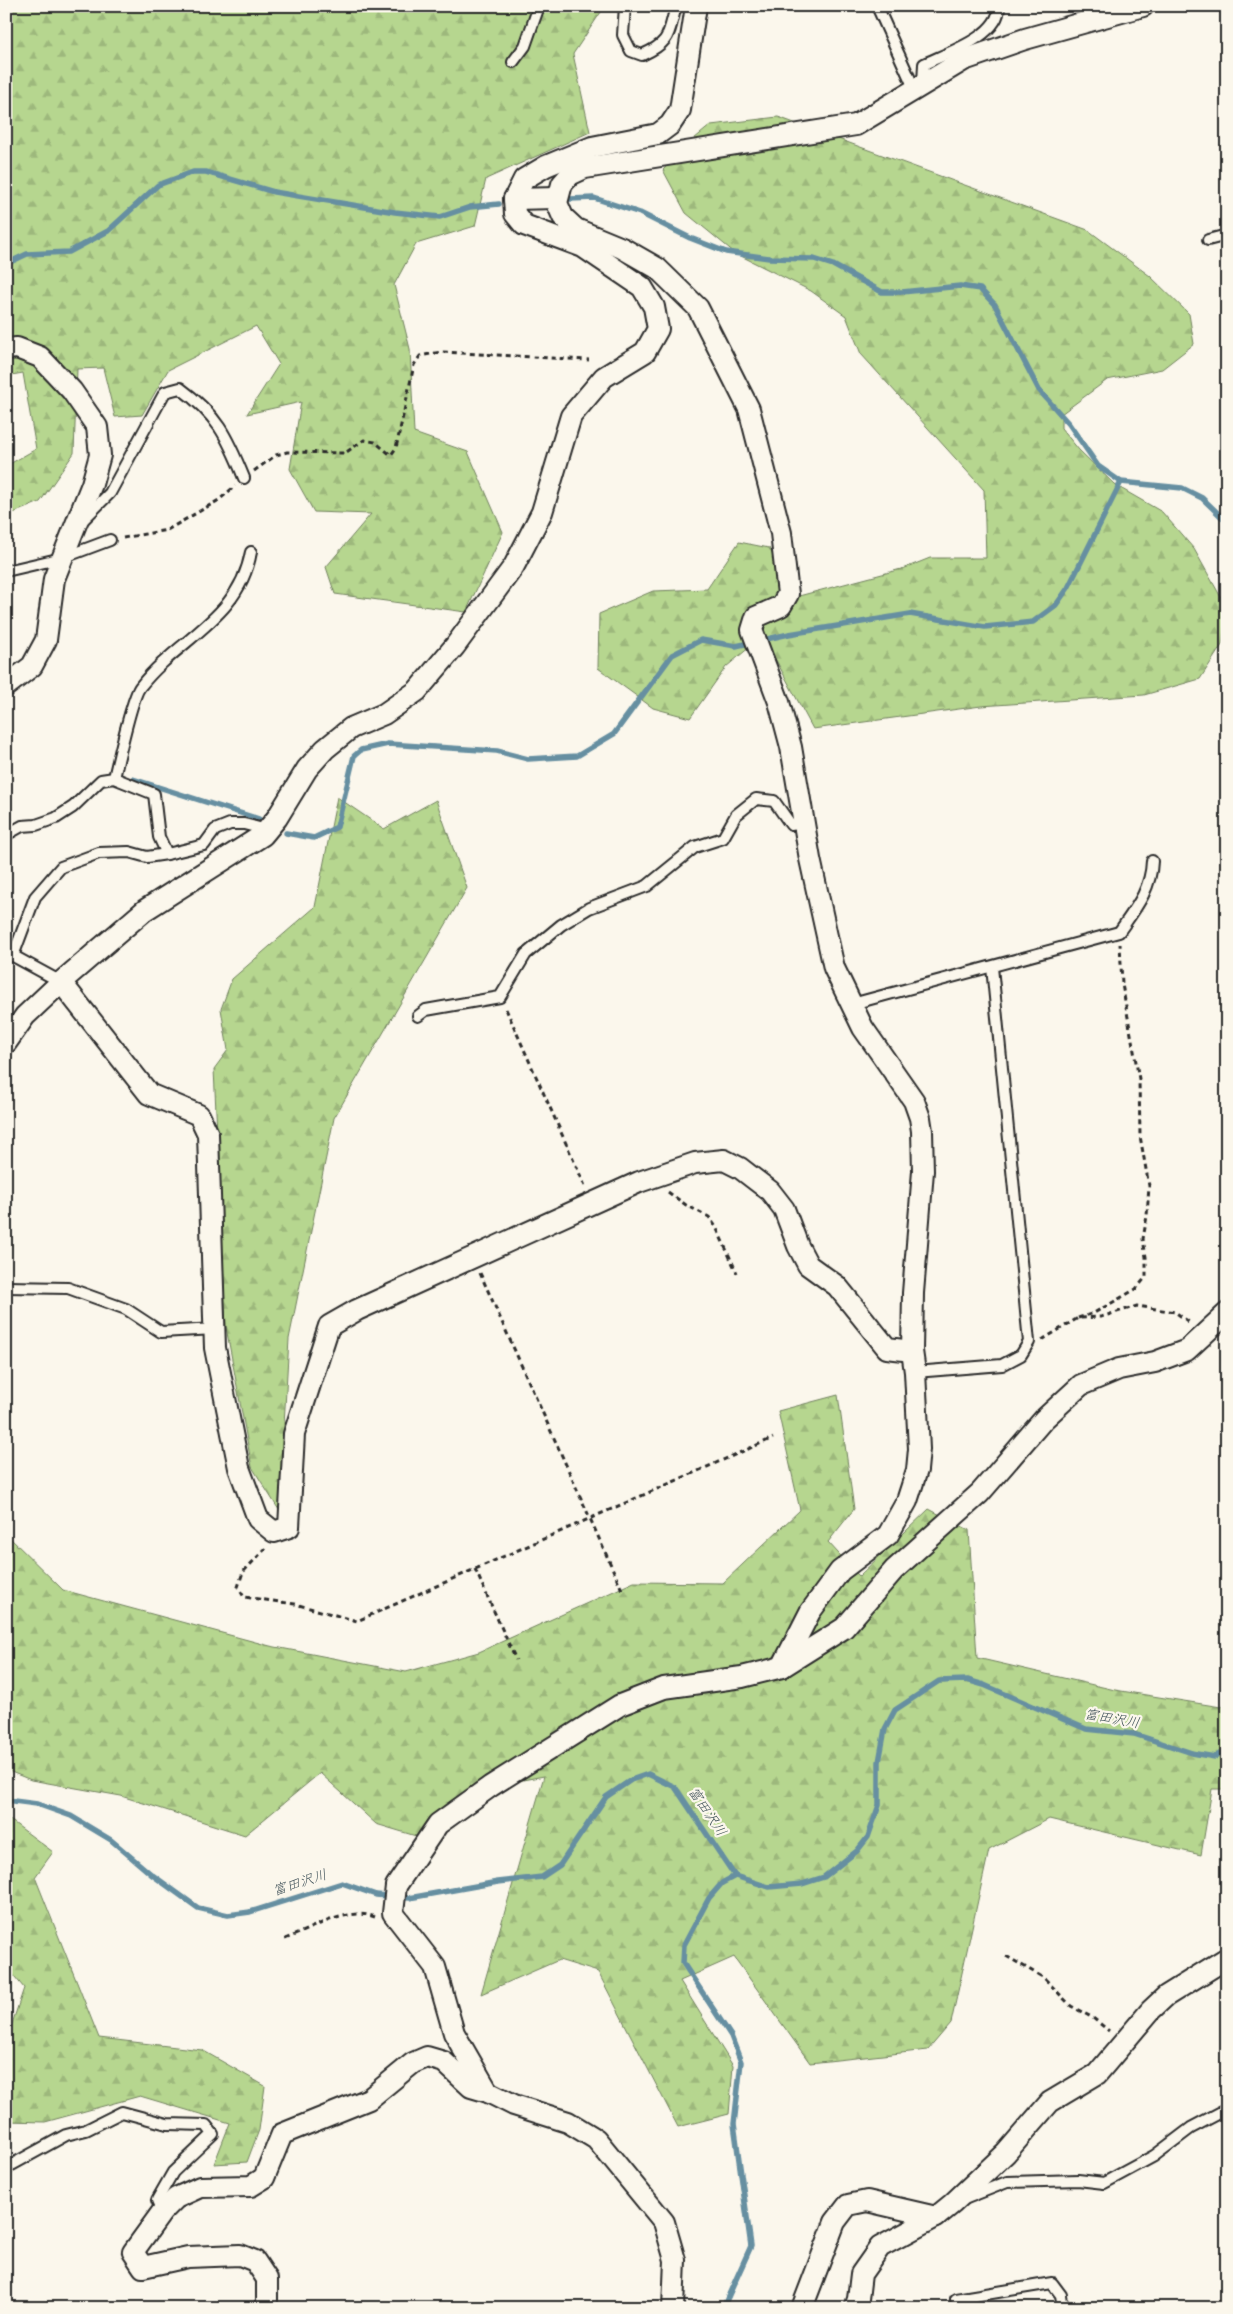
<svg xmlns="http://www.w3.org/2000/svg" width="1233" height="2314" viewBox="0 0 1233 2314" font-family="Kalam,'Klee One',sans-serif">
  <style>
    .forest { fill: url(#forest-firs); stroke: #70805d }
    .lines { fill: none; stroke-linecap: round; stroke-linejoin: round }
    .stream { stroke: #668fa1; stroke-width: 5.5 }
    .service-casing { stroke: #2b2b2b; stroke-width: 14 }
    .minor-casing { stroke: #2b2b2b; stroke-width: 24 }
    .path { stroke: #2b2b2b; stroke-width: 3; stroke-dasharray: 5 4; stroke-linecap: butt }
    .service { stroke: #fbf7ec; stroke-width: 10 }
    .minor { stroke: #fbf7ec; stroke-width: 20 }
    .labels { text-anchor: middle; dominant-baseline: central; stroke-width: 4.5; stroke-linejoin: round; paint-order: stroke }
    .water-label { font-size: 14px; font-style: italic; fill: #44555c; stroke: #fbf7ec }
  </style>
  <defs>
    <pattern id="forest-firs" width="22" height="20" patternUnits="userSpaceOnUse" patternTransform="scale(1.25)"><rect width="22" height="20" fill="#b6d68f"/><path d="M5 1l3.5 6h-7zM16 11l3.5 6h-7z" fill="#9db87c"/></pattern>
  </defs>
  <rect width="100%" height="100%" fill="#fbf7ec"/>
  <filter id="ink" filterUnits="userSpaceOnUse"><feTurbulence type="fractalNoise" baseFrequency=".02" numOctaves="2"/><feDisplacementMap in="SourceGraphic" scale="10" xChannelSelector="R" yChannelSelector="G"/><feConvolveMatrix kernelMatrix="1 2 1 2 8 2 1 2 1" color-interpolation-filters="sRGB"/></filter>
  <g filter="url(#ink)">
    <g class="forest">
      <polygon points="6,6 605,6 573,54 590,132 486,179 475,226 416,244 394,285 410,349 414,433 468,452 503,532 466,612 335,594 326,567 371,514 314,512 290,469 301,402 247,414 279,364 256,326 168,370 142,415 115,417 103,368 77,369 74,453 40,502 6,516 6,466 36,449 23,373 6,376"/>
      <polygon points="778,117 1088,230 1150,276 1189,314 1194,344 1162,369 1107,380 1061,414 1061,428 1079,450 1115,485 1162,512 1194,549 1227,608 1222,645 1200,679 1144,695 981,706 813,729 763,636 726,667 690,718 653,708 598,668 599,614 653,591 707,589 739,542 769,548 795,597 905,568 930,558 986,558 984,490 861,354 846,316 811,291 735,253 686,213 663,170 683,148 711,125"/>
      <polygon points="337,797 384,829 436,800 467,888 334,1118 289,1339 279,1510 252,1467 226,1327 214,1069 228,1050 221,1009 232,979 315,907"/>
      <polygon points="838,1395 854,1509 828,1542 859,1576 929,1509 969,1530 977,1658 1115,1690 1221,1707 1227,1703 1227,1789 1212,1789 1201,1855 1049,1819 989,1850 951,2023 928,2050 810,2063 734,1957 680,1981 733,2066 729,2114 678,2127 598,1972 559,1960 481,1994 544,1776 491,1786 416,1836 376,1824 320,1773 245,1835 121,1796 31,1780 6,1770 6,1534 63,1590 270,1646 406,1672 479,1652 634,1582 723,1583 800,1510 778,1411"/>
      <polygon points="6,1817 53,1852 35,1877 99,2038 202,2050 265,2086 259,2130 247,2162 214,2164 230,2123 140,2096 45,2122 6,2121 6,2042 24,1988 6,1966"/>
    </g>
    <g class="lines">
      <g class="stream">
        <polyline points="570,199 594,198 640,213 690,238 726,252 769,258 814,259 833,265 882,292 902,292 960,286 980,289 995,305 1039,390 1069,424 1098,466 1121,482 1182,488 1202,498 1227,522"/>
        <polyline points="6,264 27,254 69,252 108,231 158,185 193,172 206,172 274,192 395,212 440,217 470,207 499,204"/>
        <polyline points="133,779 259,819"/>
        <polyline points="286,833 314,838 337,827 354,756 361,750 388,744 497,751 528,759 577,756 614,734 672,655 701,640 736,646 789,634 910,614 985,627 1033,622 1056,605 1068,588 1121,482"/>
        <polyline points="6,1800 37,1804 71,1816 111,1840 151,1874 198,1908 228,1915 250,1912 342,1883 376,1895 409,1898 498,1882 542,1877 560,1865 606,1797 631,1780 648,1774 675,1787 735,1876 769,1887 802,1884 824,1877 857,1851 868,1837 879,1805 879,1762 885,1729 895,1710 939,1681 967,1680 984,1685 1086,1729 1134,1734 1192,1753 1215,1757 1227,1749"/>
        <polyline points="723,2308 751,2246 734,2124 741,2062 731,2036 683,1963 684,1945 709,1898 722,1883 735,1876"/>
      </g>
      <defs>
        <g id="service">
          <path d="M625 6 623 35 631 51 642 55C671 42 668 35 676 6"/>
          <polyline points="877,6 914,88"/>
          <polyline points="513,62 525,46 539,6"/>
          <path d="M923 83 924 64C947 53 1000 36 999 6"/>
          <polyline points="1208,240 1227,235"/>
          <path d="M84 519 110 493 165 392 180 388C217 415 227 436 244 478"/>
          <polyline points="6,571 62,558 110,540"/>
          <path d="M114 778C118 761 132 697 140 687 178 638 239 619 251 552"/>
          <polyline points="6,835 22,826 36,825 56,818 73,807 101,780 114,778 154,794 159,837 167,854 204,845 215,830 230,824 244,824 267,830"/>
          <polyline points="6,952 61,982"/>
          <polyline points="13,956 35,897 61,867 99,853 129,852 147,857 167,854"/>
          <path d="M852 1004 1119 932C1135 909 1151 890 1152 861"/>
          <polyline points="418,1016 426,1010 500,997 526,954 561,925 589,908 647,886 695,847 723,838 736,815 756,799 774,801 791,825 804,823"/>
          <polyline points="6,1287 68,1288 126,1309 161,1332 215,1329"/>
          <polyline points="915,1372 1002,1365 1021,1355 1029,1342 992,967"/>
          <polyline points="6,2168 66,2135 86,2130 122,2112 167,2124 206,2125 213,2134 173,2172 157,2200 162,2212"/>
          <polyline points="964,2199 1007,2182 1078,2180 1104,2183 1154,2156 1191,2128 1227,2109"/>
          <polyline points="959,2308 956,2299 1052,2283 1061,2295 1063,2308"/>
        </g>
        <g id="minor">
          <polyline points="514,199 557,198"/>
          <polyline points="6,349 17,348 40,357 72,391 97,427 100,455 92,484 54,579 46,640 32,666 6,686"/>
          <polyline points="61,982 149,1094 199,1115 208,1134 215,1348 239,1468 258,1519 274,1532 289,1527 294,1434 329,1326 357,1310 639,1182 695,1163 724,1160 740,1168 770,1191 784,1209 798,1246 808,1265 837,1286 887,1348 912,1351"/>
          <polyline points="6,1043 25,1016 61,982 145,910 263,835 277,818 307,769 325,749 351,728 384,714 417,691 455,646 514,566 542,512 571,416 604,377 645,352 658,329 654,307 642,287 583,247 524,225 515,214 514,199 524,179 546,166 592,147 658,134 670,125 680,110 696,6"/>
          <polyline points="782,1667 810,1612 840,1571 888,1535 907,1501 917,1470 919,1449 915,1372 912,1351 913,1293 923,1171 922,1131 920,1118 914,1101 863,1028 834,968 810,859 791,747 779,702 752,630 756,617 781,606 788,594 781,533 749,409 698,308 657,268 622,248 576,229 563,217 557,203 562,184 570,175 585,168 856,125 964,60 1025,39 1143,6"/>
          <polyline points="488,2092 454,2033 435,1967 393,1913 396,1886 438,1824 491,1786 620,1705 664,1688 742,1677 782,1667 844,1628 894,1570 980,1493 1044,1419 1081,1385 1119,1369 1155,1362 1187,1350 1227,1313"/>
          <polyline points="267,2308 267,2279 255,2261 240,2255 188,2257 143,2267 133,2252 162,2212 176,2198 200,2187 251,2186 264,2178 282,2134 369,2099 413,2063 427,2057 444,2062 471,2087 488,2092 514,2105 568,2122 596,2139 664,2222 675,2260 673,2308"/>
          <polyline points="802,2308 835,2222 848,2205 867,2201 936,2217"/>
          <polyline points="855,2308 858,2299 861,2274 880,2247 936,2217 952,2204 1006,2153 1050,2102 1097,2074 1151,2010 1166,1996 1227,1958"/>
        </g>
      </defs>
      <use href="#service" class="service-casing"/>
      <use href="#minor" class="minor-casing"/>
      <g class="path">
        <polyline points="254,471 276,455 287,452 345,453 364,440 375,442 391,455 396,448 414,365 420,356 441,352 589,360"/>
        <polyline points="123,538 167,530 219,500 235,486"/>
        <polyline points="506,1009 585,1186"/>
        <polyline points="668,1192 686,1205 709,1217 716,1227 737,1273"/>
        <polyline points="480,1273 623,1592"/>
        <polyline points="1078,1318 1094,1313 1136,1289 1146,1277 1146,1257 1143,1239 1147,1216 1149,1186 1140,1136 1139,1079 1122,984 1120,944"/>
        <polyline points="1042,1340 1078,1318 1101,1317 1137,1306 1175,1312 1189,1322"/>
        <polyline points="266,1548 243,1572 238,1587 244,1597 295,1604 357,1621 773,1438"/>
        <polyline points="475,1569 516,1660"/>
        <path d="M285 1939C311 1929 348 1906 375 1917"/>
        <polyline points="1006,1956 1044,1978 1071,2006 1093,2018 1109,2031"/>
      </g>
      <use href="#service" class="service"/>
      <use href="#minor" class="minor"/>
    </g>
  </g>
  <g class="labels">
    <g class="water-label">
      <text transform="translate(1112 1719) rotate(10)">富田沢川</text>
      <text transform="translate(707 1812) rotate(56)">富田沢川</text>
      <text transform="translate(300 1883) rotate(-18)">富田沢川</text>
    </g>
  </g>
  <rect width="1233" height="2314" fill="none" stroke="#fbf7ec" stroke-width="25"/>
  <rect x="12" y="12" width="1208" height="2289" fill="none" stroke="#2b2b2b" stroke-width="2" filter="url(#ink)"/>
</svg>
